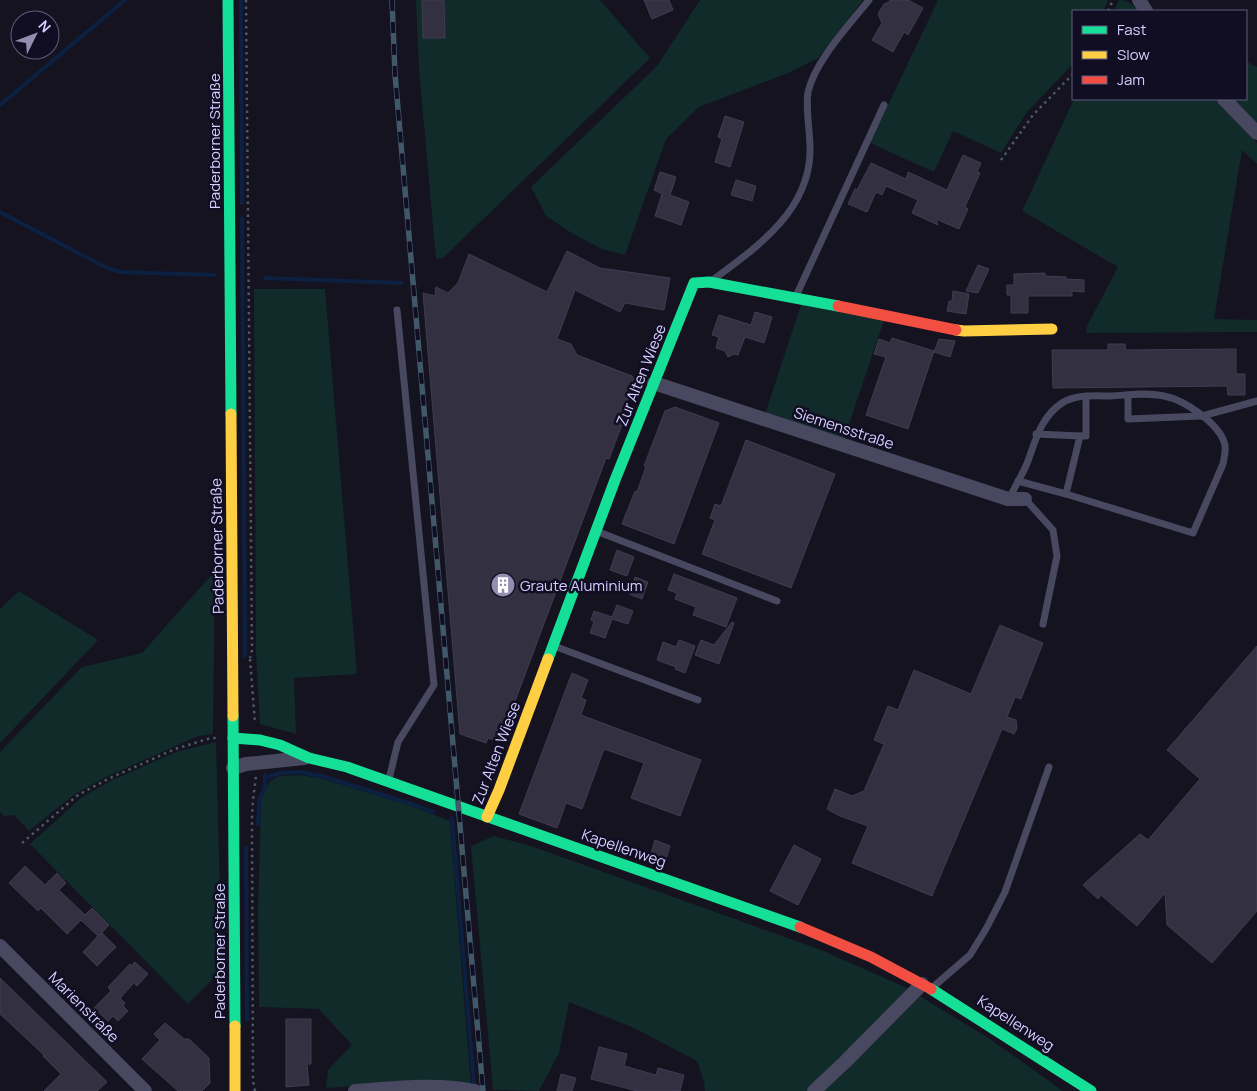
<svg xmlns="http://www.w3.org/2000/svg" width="1257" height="1091" viewBox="0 0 1257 1091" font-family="Manrope,sans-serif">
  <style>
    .green { fill: #112a2a }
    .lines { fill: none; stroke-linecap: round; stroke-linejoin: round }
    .stream { stroke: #0c2042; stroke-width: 4 }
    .building { fill: #323041; stroke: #403d52 }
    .path { stroke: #4a5a68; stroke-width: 2.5; stroke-dasharray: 2.5 4; stroke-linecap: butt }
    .lane { stroke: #484860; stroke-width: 7 }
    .street { stroke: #484860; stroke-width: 14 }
    .fast { stroke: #16e098; stroke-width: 11 }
    .slow { stroke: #ffcf43; stroke-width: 11 }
    .jam { stroke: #f24e42; stroke-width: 11 }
    .rail-casing { stroke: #415869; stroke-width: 5.5 }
    .rail { stroke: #110e24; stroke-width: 4; stroke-dasharray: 11; stroke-linecap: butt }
    .labels { text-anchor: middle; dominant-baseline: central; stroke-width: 5; stroke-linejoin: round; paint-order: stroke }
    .street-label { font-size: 15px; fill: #d5d0ff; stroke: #110e24 }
    .poi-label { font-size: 15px; fill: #d5d0ff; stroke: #110e24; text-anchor: start }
  </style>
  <rect width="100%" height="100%" fill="#14131f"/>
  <g class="green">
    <polygon points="416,0 600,0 650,58 443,258 436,259 419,70"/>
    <polygon points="700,0 863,0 818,58 788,73 699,107 666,139 625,255 602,249 573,234 546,216 531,187 657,66"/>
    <polygon points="938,0 1107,0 1107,3 1103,11 1073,11 1073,64 1027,112 1001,153 953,131 934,172 870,143"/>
    <path d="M1119 0C1127 0 1134 5 1138 11H1114Z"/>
    <polygon points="1246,61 1257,67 1257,124 1231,99 1246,99"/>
    <polygon points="1074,99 1215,99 1257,143 1257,164 1242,150 1214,319 1257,320 1257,332 1086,333 1087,326 1118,267 1022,211"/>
    <polygon points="254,289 325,289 357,674 294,678 296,734 260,724 256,653"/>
    <polygon points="802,302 884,320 844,439 765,414"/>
    <polygon points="215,571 213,734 198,736 104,778 75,794 29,831 14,815 4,816 0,812 0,752 82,667 142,653"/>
    <polygon points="19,591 98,640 0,743 0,609"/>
    <polygon points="216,742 222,970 188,1004 30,844 81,798 110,781 176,752"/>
    <polygon points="299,775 320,778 409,805 450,821 471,1086 426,1081 326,1088 328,1070 352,1045 319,1009 259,1007 258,908 261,799 270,781 279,776"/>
    <polygon points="494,836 534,847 821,950 905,987 990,1039 1063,1091 705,1091 704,1081 697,1061 634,1028 569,1002 559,1053 539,1091 493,1090 471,846"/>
  </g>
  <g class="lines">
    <g class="stream">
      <polyline points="241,0 242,203"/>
      <polyline points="0,105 125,0"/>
      <polyline points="0,212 105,267 120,272 214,275"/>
      <polyline points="242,218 245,656"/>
      <polyline points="265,278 401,283"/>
      <polyline points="265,778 280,773 300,772 322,776 412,804 433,812"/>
      <polyline points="452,818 474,1084"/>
      <polyline points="258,824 259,800 265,787 265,775"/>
      <polyline points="246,847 247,1020"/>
    </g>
  </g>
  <g class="building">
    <polygon points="422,0 444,0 445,38 423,38"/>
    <polygon points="644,0 669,0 673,10 652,19"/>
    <polygon points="890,0 908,0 923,8 908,35 904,32 893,52 872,40 882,23 878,14 884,4 889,2"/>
    <polygon points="725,116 744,122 730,167 715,162 722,139 718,137"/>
    <polygon points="963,155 981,163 977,172 980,173 965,207 968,209 959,229 936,219 938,225 912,213 918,200 886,186 882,195 876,192 867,212 848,204 855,189 857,190 871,163 906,179 908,172 947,190"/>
    <polygon points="660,172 676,177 670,195 689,202 681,225 655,216 662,194 654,190"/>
    <polygon points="736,180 756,186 752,201 731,195"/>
    <polygon points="567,251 600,268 670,278 664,310 625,303 620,312 575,290 557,339 571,344 577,355 632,376 635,381 633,385 635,389 632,398 628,399 624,410 626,414 609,459 606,458 511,712 513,716 511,722 507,723 500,742 488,738 486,743 460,734 423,293 435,296 436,287 448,293 458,283 469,254 547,292"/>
    <polygon points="978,265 989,269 978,293 966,291"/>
    <polygon points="1045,273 1045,276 1066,277 1066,279 1084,280 1084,292 1072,291 1072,296 1028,296 1028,313 1011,313 1011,295 1007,295 1007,285 1014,285 1014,274"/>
    <polygon points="953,291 969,294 966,314 947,311 949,301 952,301"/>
    <polygon points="755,312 772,317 764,343 745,337 738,355 734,354 728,357 725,351 716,348 719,337 712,335 719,315 751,325"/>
    <polygon points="892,338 934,351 908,429 866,415 886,357 874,354 879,339 890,343"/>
    <polygon points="939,339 955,341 950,357 934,352"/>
    <polygon points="1108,344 1125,344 1126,350 1236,349 1236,374 1245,374 1245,395 1228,395 1227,386 1053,388 1052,350 1108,350"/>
    <polygon points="675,407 719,423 674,544 622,524 635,491 637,492 646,467 644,466 665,411"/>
    <polygon points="746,440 835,474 791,588 702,554 715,520 710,518 715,504 721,506"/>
    <polygon points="617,550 634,557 627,576 610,570"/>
    <polygon points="674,574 737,598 726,627 693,615 696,607 675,599 677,593 668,590"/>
    <polygon points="635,577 648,582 642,599 629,594"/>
    <polygon points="617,605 633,611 628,624 612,619 605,638 590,633 594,622 591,620 594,611 612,617"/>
    <polygon points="732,622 734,623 719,664 695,655 701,640 714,645"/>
    <polygon points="1000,625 1043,643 1021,699 1015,697 1007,717 1016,720 1017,728 1014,734 1002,729 932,896 852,863 868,826 840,816 827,809 835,789 852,796 864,791 884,744 874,740 888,706 898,710 914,670 971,694"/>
    <polygon points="679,640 695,646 685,673 675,669 676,667 657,660 663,642 676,647"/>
    <polygon points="1257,646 1257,911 1212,963 1167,925 1165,893 1137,926 1101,895 1098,899 1083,885 1140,834 1148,840 1200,779 1167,750"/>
    <polygon points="572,673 588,680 581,698 586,700 581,715 701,760 680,816 631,798 644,763 604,749 582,809 566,803 557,828 519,814"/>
    <polygon points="655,840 670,846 666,859 661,857 660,860 650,857"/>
    <polygon points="794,845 821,859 798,905 770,891"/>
    <polygon points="25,866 45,885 57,873 66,883 59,890 85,915 92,908 109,925 99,936 102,933 116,947 97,966 83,952 98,936 81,920 67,934 41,908 38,911 9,883"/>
    <polygon points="135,962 148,974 137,986 134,983 120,998 125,1003 123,1006 128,1011 118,1021 113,1016 108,1021 94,1008 111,991 108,987 130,964 131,966"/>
    <polygon points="0,978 107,1082 97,1091 44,1091 61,1074 43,1056 44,1055 0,1014"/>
    <polygon points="286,1019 311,1019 311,1064 307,1064 309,1085 286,1087"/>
    <polygon points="165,1023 184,1039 189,1039 209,1058 210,1083 202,1091 178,1091 142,1059 160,1040 154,1034"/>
    <polygon points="599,1047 627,1054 624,1066 656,1075 658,1068 684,1075 680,1091 637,1091 591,1079"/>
    <polygon points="561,1074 576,1078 572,1091 557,1091"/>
  </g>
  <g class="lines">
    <g class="path">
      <polyline points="246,0 252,650 250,658"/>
      <polyline points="1108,11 1113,0"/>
      <polyline points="1001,160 1033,115 1073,74"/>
      <polyline points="250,659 255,723"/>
      <polyline points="22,843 78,795 108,779 175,749 211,738 217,738"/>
      <polyline points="255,1091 253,1081 252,818 253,800 256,776"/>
    </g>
    <g class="lane">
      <path d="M714 279C757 247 808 212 810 153 811 136 805 108 808 92 815 61 849 25 869 0"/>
      <polyline points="796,296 884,105"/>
      <polyline points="1128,395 1128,419 1202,416 1257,401"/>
      <polyline points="1080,436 1086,436 1086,396"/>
      <polyline points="1018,481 1066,494"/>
      <path d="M1009 499C1015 486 1023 474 1028 461 1036 439 1041 417 1062 403 1076 394 1095 396 1111 396 1129 395 1147 392 1164 396 1185 400 1220 424 1225 445 1226 452 1224 458 1223 464L1193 533 1066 494 1080 436 1036 434"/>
      <polyline points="1025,499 1053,530 1057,556 1043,624"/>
      <polyline points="596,531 777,601"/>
      <polyline points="554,646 698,700"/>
      <polyline points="389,779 398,742 434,685 397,310"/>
      <polyline points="933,987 970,955 986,929 1005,892 1049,767"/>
    </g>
    <g class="street">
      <polyline points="1139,0 1146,11"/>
      <polyline points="1224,99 1257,133"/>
      <polyline points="654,383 1008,499 1025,499"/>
      <polyline points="233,768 246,764 304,758"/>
      <polyline points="0,946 145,1091"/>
      <path d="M355 1091C396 1088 435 1083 475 1091"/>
      <polyline points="814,1091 845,1062 922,984"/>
    </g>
    <g class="fast">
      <polyline points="228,0 231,414"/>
      <polyline points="548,659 615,480 694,283 709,282 838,306"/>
      <polyline points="233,716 235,1026"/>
      <polyline points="233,738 260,740 280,745 309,758 347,767 800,927"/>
      <polyline points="931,989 1091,1091"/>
    </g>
    <g class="slow">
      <polyline points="956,330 964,331 1052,329"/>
      <polyline points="231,414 233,716"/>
      <polyline points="487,817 499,790 548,659"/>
      <polyline points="235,1026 235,1091"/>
    </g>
    <g class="jam">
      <polyline points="838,306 956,330"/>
      <polyline points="800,927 871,957 931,989"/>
    </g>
    <defs>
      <polyline id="rail" points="392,0 395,74 483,1091"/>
    </defs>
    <use href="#rail" class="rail-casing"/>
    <use href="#rail" class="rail"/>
  </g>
  <defs>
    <symbol id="building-disc" viewBox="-11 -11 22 22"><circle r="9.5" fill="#918eb1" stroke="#110e24"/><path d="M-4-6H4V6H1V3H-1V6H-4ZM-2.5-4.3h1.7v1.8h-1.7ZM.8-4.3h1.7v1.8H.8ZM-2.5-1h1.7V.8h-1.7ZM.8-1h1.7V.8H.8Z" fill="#fff"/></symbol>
  </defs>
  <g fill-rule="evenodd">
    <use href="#building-disc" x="489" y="571" width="28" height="28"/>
  </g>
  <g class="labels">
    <g class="street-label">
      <text transform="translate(214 141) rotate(-90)">Paderborner Straße</text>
      <text transform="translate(641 375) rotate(-68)">Zur Alten Wiese</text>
      <text transform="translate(844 428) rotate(18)">Siemensstraße</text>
      <text transform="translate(217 546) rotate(-91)">Paderborner Straße</text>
      <text transform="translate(496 753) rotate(-69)">Zur Alten Wiese</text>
      <text transform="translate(624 848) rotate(19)">Kapellenweg</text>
      <text transform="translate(219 951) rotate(-90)">Paderborner Straße</text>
      <text transform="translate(84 1007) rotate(45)">Marienstraße</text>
      <text transform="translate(1016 1023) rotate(33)">Kapellenweg</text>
    </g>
    <g class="poi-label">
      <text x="520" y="585">Graute Aluminium</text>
    </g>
  </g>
  <rect x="1072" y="10" width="175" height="90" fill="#110e24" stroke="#5f5c7c"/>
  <rect x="1082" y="26" width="25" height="8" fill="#16e098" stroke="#5f5c7c"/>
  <text x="1117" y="35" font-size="15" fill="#d5d0ff">Fast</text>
  <rect x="1082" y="51" width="25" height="8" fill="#ffcf43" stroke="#5f5c7c"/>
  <text x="1117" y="60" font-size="15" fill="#d5d0ff">Slow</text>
  <rect x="1082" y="76" width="25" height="8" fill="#f24e42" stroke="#5f5c7c"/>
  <text x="1117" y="85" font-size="15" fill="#d5d0ff">Jam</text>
  <g transform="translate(35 35) rotate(48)"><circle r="24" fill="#110e24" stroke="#5f5c7c"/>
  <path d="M0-4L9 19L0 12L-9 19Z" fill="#918eb1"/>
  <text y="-8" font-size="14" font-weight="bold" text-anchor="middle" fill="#d5d0ff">N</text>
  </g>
</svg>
